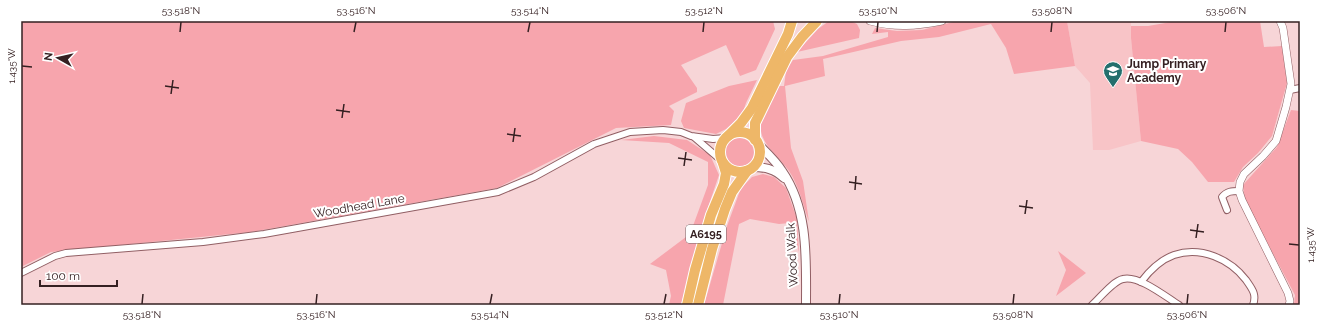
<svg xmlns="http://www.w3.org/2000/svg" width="1321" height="326" viewBox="0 0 1321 326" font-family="Raleway,sans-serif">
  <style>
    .built { fill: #f8c4c7 }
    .green { fill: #f7a5ad }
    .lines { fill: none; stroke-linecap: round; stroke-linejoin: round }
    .minor-casing { stroke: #915f64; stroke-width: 8 }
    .tertiary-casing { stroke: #915f64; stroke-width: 8 }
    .secondary-casing { stroke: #915f64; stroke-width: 10 }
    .trunk-casing { stroke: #fff; stroke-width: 12 }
    .minor { stroke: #fff; stroke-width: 6 }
    .tertiary { stroke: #fff; stroke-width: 7 }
    .secondary { stroke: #fff; stroke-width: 8 }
    .trunk { stroke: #eeb768; stroke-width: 10 }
    .ticks { fill: none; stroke: #352022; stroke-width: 1.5 }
    .labels { text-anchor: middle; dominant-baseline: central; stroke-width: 4; stroke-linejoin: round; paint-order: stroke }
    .shield { fill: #fff; stroke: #726364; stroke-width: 1 }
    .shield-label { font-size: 11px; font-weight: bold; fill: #352022 }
    .poi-label { font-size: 12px; font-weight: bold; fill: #352022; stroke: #fff; text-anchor: start }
    .street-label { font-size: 12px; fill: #352022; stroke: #fff }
    .neatline { fill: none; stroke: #352022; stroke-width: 1.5 }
    .ticks-label { font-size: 10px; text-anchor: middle; fill: #352022 }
  </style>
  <rect width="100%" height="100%" fill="#f7d5d7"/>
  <polygon class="built" points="1067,21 1131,21 1131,38 1141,141 1109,150 1093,150 1090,83 1075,66"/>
  <g class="green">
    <polygon points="21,21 773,21 775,29 756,70 740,76 726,45 681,65 697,88 697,92 669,106 674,111 671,125 616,128 497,188 251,232 51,252 21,267"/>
    <polygon points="829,21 850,21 857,24 860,30 859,38 797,52 818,29"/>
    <path d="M957 21H1067L1075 66 1014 74 1006 48 991 24 939 37 901 41 823 59 825 76 785 86 791 148 803 181 809 222C803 205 799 186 789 171 780 158 763 146 761 131 758 118 773 97 778 86H784L786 71 793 60 823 56 888 37V32L872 34 875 28 897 31 922 30Z"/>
    <polygon points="1177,21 1260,21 1264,47 1282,46 1287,83 1272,136 1258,153 1243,167 1234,182 1208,182 1192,162 1178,149 1141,141 1131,38 1131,26 1148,26"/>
    <polygon points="757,80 746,103 742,115 726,129 716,134 684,128 681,121 686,103 729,86"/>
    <polygon points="1291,110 1300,111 1300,305 1294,304 1295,295 1245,201 1243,185 1277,147"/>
    <polygon points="654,136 687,140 710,155 719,175 704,219 681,305 669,305 671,296 666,270 650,264 690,234 708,185 708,162 669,143 621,140"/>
    <circle cx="739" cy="153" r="15"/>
    <polygon points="763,174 774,177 786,188 797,219 799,252 790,223 779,224 750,219 739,224 723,305 704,305 727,226 741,188 752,177"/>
    <polygon points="1058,251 1086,273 1056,296 1066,270"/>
  </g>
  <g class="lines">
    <defs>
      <g id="minor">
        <polyline points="1290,90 1300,88"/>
        <polyline points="694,137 722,161"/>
        <path d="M1227 210 1222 197C1227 191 1232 191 1239 191"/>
        <polyline points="21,273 55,256 66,253 203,242 264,234 498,192 534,177 594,144 630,132 663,130 681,132 691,136 713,139 726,138"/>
        <path d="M1141 282C1150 270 1160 260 1174 255 1201 246 1230 259 1246 280 1252 289 1257 294 1253 305"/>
        <path d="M1092 305C1100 298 1113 281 1123 279 1139 275 1166 297 1179 305"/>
      </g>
      <g id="tertiary">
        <path d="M870 21C896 28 916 26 942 21"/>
        <polyline points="1280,21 1283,28 1291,84 1286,107 1276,141 1263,156 1244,174 1240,182 1239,191 1242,200 1288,293 1290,301 1289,305"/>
      </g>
      <g id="secondary">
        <path d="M757 143C766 152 776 161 782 171 809 210 806 260 806 305"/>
        <path d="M753 167C765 167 775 169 784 178"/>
      </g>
      <g id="trunk">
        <circle cx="740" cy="152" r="20"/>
        <polyline points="728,136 741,123 752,108 788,34 792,21"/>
        <polyline points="755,140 755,123 758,117 787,57 802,37 817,21"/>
        <polyline points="687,305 695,270 711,215 724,184 726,173 723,163"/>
        <polyline points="698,305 712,249 725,209 732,192 747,171"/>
      </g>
    </defs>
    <use href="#minor" class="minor-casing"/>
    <use href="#tertiary" class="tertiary-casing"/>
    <use href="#secondary" class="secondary-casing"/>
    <use href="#trunk" class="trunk-casing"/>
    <use href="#minor" class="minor"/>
    <use href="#tertiary" class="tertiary"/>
    <use href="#secondary" class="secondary"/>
    <use href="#trunk" class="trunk"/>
  </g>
  <path class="ticks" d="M180 32 181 22M354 32 356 22M528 32 530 22M703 32 704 22M877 32 878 22M1051 32 1052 22M1225 32 1226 22M22 66 32 67M165 86 179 88M171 94 173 80M336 110 350 112M342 118 344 104M507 134 521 136M513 142 515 128M678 158 692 160M684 166 686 152M849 182 862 184M855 190 856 176M1019 206 1033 208M1025 214 1027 200M1190 230 1204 232M1196 238 1198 224M1289 244 1299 245M142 304 143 294M316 304 317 294M490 304 492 294M664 304 666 294M839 304 840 294M1013 304 1014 294M1187 304 1188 294"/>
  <defs>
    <symbol id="school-pin" viewBox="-11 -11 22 30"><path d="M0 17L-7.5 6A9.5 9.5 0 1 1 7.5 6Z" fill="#246f6d" stroke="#fff"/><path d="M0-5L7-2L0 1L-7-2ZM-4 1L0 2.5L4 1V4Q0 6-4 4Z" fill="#fff"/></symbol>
  </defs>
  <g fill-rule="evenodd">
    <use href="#school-pin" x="1102" y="60" width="22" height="30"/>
  </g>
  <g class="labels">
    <rect class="shield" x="686" y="225" width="40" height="18" rx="3"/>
    <g class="shield-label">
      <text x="706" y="234">A6195</text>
    </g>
    <g class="poi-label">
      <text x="1127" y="64">Jump Primary<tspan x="1127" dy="14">Academy</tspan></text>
    </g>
    <g class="street-label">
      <text transform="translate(359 206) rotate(-10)">Woodhead Lane</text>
      <text transform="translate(792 255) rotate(-93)">Wood Walk</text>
    </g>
  </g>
  <rect width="1321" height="326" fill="none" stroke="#ffffff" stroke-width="44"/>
  <g transform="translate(58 58) rotate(278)" stroke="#ffffff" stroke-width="3" paint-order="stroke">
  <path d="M0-3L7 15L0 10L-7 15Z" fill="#352022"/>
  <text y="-6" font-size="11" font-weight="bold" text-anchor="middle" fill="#352022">N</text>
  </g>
  <path d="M40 280v6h77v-6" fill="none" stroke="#352022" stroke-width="2"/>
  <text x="46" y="280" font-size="12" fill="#352022" stroke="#ffffff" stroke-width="3" paint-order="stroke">100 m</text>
  <rect x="22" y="22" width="1277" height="282" class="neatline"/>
  <g class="ticks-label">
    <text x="181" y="14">53.518°N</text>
    <text x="356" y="14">53.516°N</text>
    <text x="530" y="14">53.514°N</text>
    <text x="704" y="14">53.512°N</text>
    <text x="878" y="14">53.510°N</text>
    <text x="1052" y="14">53.508°N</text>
    <text x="1226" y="14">53.506°N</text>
    <text transform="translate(11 66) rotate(-90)" y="4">1.435°W</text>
    <text transform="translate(1310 245) rotate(-90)" y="4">1.435°W</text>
    <text x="142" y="318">53.518°N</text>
    <text x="316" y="318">53.516°N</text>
    <text x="490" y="318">53.514°N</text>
    <text x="664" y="318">53.512°N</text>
    <text x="839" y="318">53.510°N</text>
    <text x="1013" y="318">53.508°N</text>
    <text x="1187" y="318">53.506°N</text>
  </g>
</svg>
